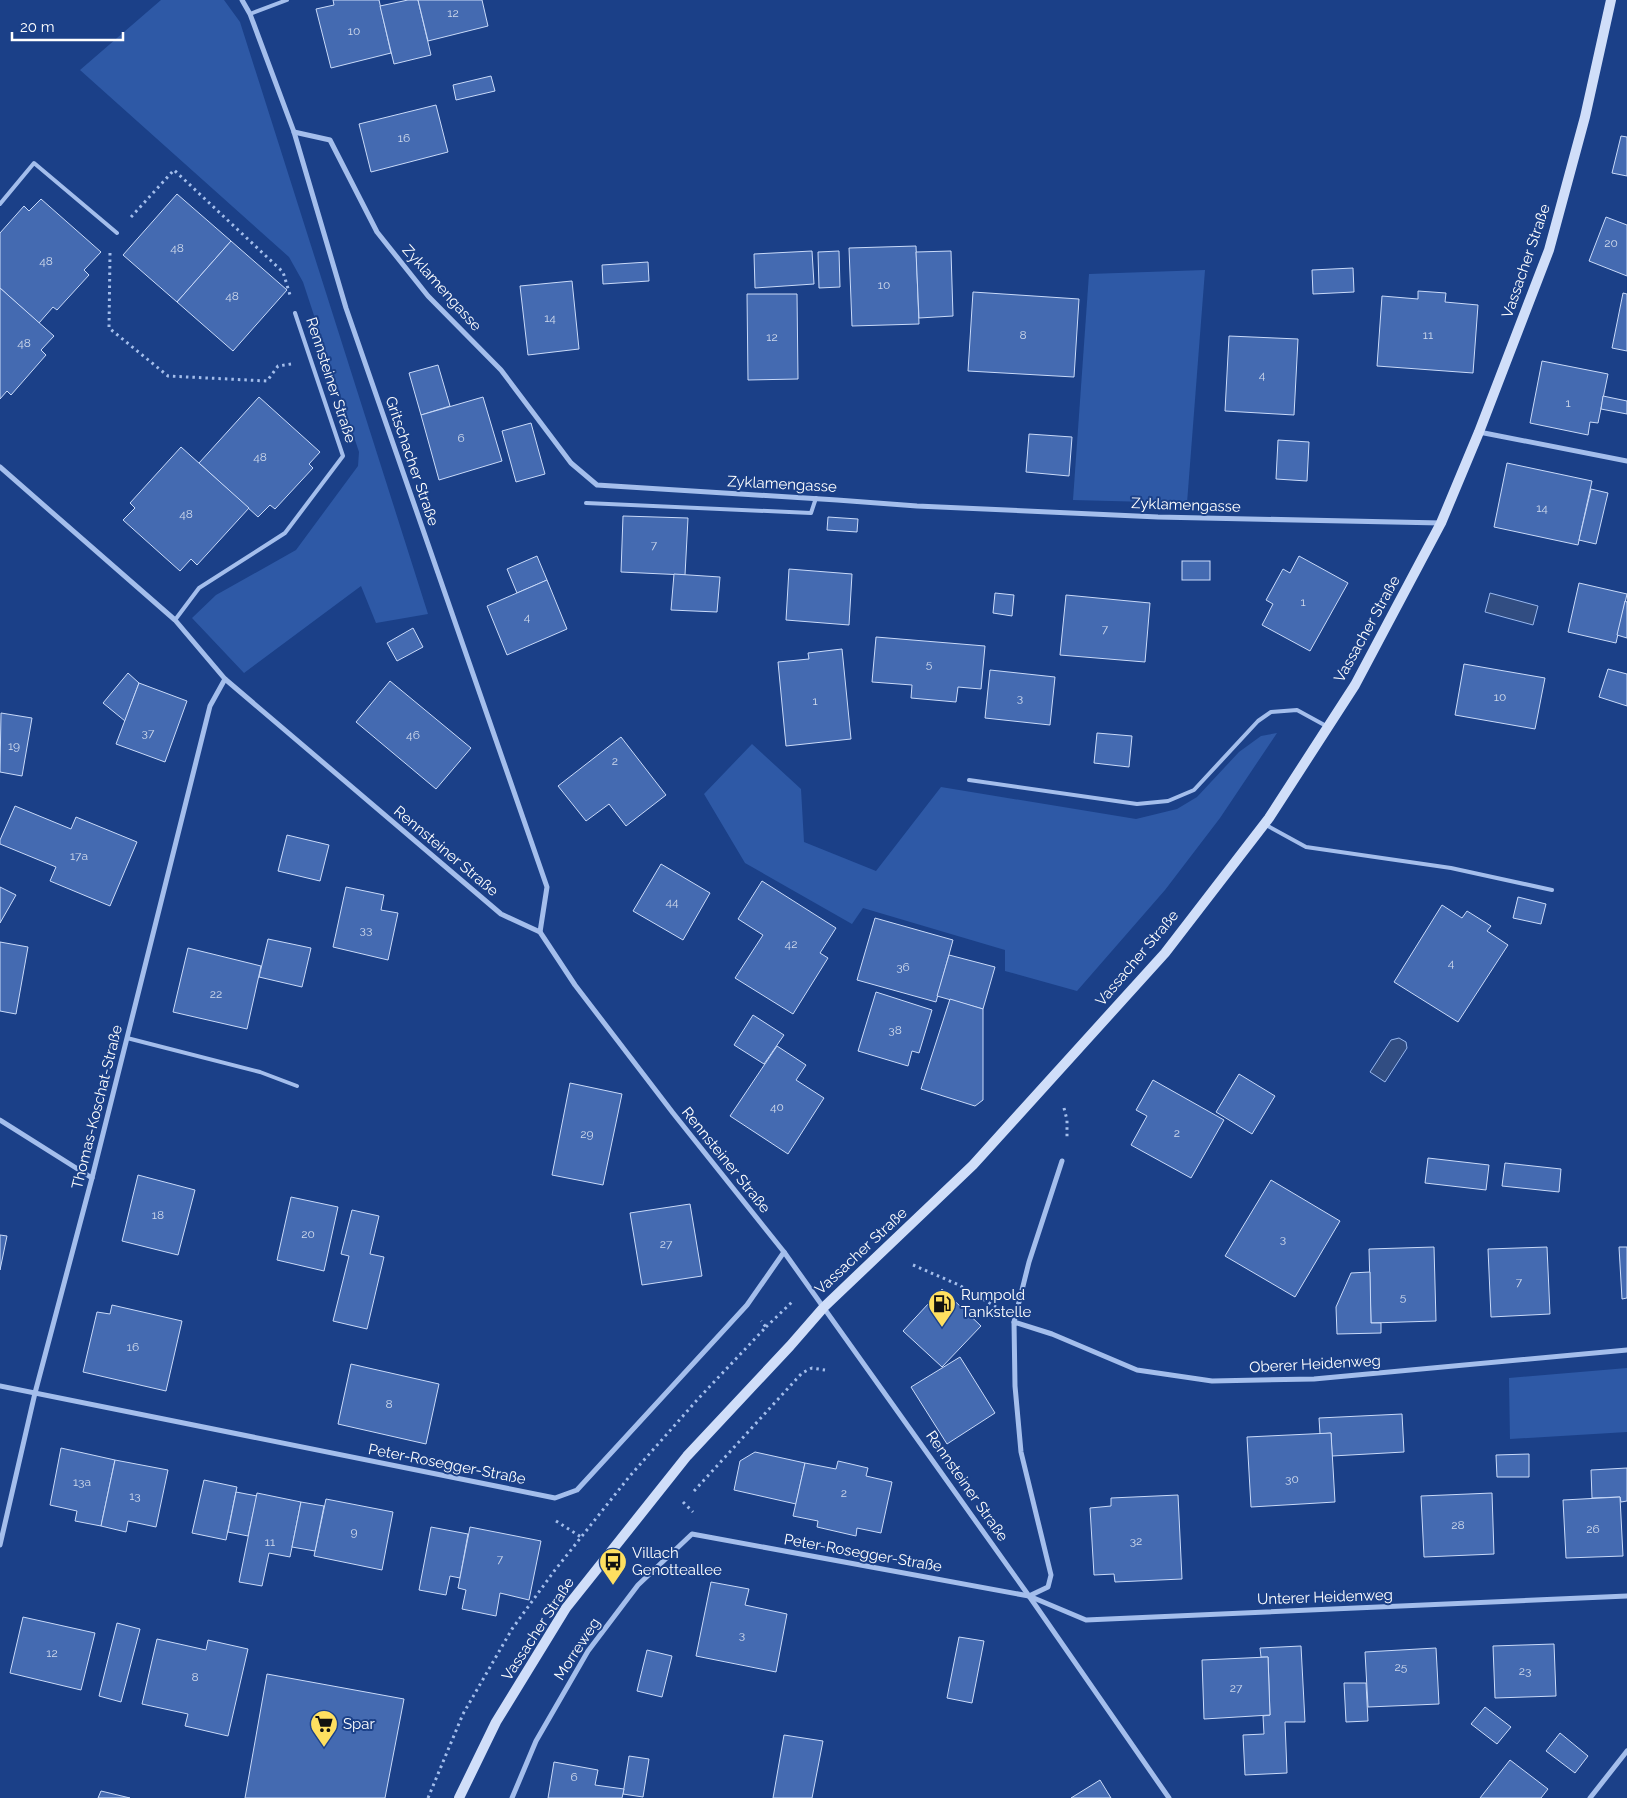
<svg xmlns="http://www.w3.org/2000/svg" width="1627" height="1798" viewBox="0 0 1627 1798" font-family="Raleway,sans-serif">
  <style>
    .green { fill: #2e59a6 }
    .water { fill: #314d82; stroke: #97b7ee }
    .building { fill: #446ab1; stroke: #c9daf9 }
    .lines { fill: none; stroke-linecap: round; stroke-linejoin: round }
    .path { stroke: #a4beec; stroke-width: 3; stroke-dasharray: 2.5 4; stroke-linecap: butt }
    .lane { stroke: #a4beec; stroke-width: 4 }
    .street { stroke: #a4beec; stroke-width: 5 }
    .secondary { stroke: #d0def9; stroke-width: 10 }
    .labels { text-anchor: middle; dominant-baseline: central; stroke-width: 4; stroke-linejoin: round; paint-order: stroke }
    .number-label { font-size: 12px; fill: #d0daec }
    .street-label { font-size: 15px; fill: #fff; stroke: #1b4088 }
    .poi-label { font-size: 15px; fill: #fff; stroke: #1b4088; text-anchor: start }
  </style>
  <rect width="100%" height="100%" fill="#1b4088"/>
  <g class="green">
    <polygon points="161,0 224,0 240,22 428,614 376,623 361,586 244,673 192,618 216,595 296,550 358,466 359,452 303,282 289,257 80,70"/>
    <polygon points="1205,270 1187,503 1073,500 1089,274"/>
    <polygon points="1277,733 1220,818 1165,890 1077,991 1005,971 1005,950 863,908 852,924 745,863 704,794 752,744 801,789 804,842 876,871 941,787 1136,819 1177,809 1197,797 1239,752 1261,736"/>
    <polygon points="1627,1368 1627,1432 1510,1439 1509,1378"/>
  </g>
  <g class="water">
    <polygon points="1490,593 1538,606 1533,625 1485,612"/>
    <polygon points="1399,1038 1406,1042 1407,1048 1385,1082 1370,1072 1391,1040"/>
  </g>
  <g class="building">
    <polygon points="333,0 379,0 391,53 331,68 316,9 334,5"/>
    <polygon points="408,0 418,0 431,55 394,64 380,6"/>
    <polygon points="418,0 482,0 488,26 428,41"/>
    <polygon points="491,76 495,91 456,100 453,85"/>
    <polygon points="436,105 448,152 371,172 359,124"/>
    <polygon points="1621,136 1627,137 1627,176 1612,173"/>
    <polygon points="177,194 231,241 177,302 123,255"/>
    <polygon points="41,199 101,252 84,270 89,275 57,310 53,307 39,323 0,288 0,233 24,206 29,211"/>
    <polygon points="1606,217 1627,225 1627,276 1589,261"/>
    <polygon points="231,241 287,290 233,351 177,302"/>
    <polygon points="916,246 919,324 852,326 849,248"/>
    <polygon points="812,251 814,284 755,288 754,254"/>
    <polygon points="839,251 840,287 819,288 818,252"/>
    <polygon points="951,251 953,316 919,318 916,252"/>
    <polygon points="648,262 649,281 603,284 602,265"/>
    <polygon points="1353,268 1354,292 1313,294 1312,270"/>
    <polygon points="572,281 579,349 528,355 520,286"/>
    <polygon points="0,288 54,336 41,350 46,355 11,395 7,391 0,399"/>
    <polygon points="1418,291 1446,293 1445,302 1478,305 1473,373 1377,366 1382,296 1418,299"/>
    <polygon points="973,292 1079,299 1074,377 968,371"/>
    <polygon points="1623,293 1627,294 1627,351 1612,348"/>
    <polygon points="747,294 797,294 798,379 748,380"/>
    <polygon points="1229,336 1298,339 1294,415 1225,411"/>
    <polygon points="1542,361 1608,374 1598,423 1590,422 1588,435 1530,423"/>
    <polygon points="438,365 450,406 421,415 409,373"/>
    <polygon points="1603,396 1627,401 1627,414 1601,409"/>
    <polygon points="259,397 320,452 309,464 313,468 275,509 270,505 258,517 199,463"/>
    <polygon points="483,397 502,461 439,480 421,415"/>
    <polygon points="531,423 545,474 516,482 502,431"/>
    <polygon points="1029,434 1072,437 1069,476 1026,472"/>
    <polygon points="1278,440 1309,442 1307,481 1276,479"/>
    <polygon points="181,447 249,508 197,565 191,559 180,571 123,520 135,508 130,503"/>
    <polygon points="1507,463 1592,481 1578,545 1494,527"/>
    <polygon points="1591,489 1608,493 1596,544 1579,540"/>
    <polygon points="623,516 688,518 685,575 621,572"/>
    <polygon points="828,517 858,519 857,532 827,530"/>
    <polygon points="537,556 547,580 517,593 507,569"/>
    <polygon points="1299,556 1348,583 1310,651 1262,625 1273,604 1266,600 1283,569 1290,573"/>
    <rect x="1182" y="561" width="28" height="19"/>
    <polygon points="789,569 852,574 849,625 786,620"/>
    <polygon points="674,574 720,577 717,612 671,610"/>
    <polygon points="547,580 567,629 507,655 487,606"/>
    <polygon points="1579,583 1627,594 1616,643 1568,632"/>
    <polygon points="995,593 1014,595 1012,616 993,613"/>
    <polygon points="1066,595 1150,603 1145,662 1060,655"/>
    <polygon points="1625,601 1627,602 1627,638 1617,635"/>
    <polygon points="413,628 423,647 397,661 387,643"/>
    <polygon points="876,637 985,646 981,689 958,687 956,702 911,698 912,685 872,682"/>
    <polygon points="842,649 851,739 786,746 778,662 809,659 808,653"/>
    <polygon points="1464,664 1545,678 1535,729 1455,715"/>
    <polygon points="1608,669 1627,674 1627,706 1599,697"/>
    <polygon points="990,670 1055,677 1050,725 985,718"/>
    <polygon points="128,673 139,683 125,721 103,703"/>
    <polygon points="390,681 471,748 436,789 356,722"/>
    <polygon points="139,683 187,701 165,762 116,744"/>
    <polygon points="1,713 32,718 22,776 0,772"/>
    <polygon points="1097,733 1132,736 1129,767 1094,763"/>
    <polygon points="621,737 666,795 626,826 609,804 586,821 558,786"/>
    <polygon points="15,806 71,829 76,817 137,842 110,906 50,881 56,867 0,844 0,840"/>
    <polygon points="287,835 329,845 320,881 278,871"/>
    <polygon points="661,864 710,893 683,940 633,911"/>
    <polygon points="762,881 836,928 820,953 828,958 793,1014 735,978 763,935 738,919"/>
    <polygon points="0,887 16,895 0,923"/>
    <polygon points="346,887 384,895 381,910 398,913 388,960 333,947"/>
    <polygon points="1518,897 1546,904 1541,924 1513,918"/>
    <polygon points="1442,905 1462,918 1467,911 1491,926 1487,931 1508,945 1458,1022 1394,982"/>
    <polygon points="875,918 953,940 936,1002 857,980"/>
    <polygon points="268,939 311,948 302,987 259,977"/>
    <polygon points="0,942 28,947 16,1014 0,1011"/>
    <polygon points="188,948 261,966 247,1029 173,1012"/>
    <polygon points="949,955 995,967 983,1009 937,996"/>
    <polygon points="876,992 932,1010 919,1053 912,1051 908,1066 858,1051"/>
    <polygon points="950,999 983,1009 983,1100 975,1106 921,1089"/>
    <polygon points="753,1015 784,1035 764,1064 734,1045"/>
    <polygon points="777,1046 806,1065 796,1080 824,1098 788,1154 730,1116"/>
    <polygon points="1239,1074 1275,1096 1252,1134 1216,1112"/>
    <polygon points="1153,1080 1224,1120 1191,1178 1131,1145 1147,1116 1136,1110"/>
    <polygon points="570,1083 622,1094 603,1185 552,1175"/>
    <polygon points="1428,1158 1489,1165 1486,1190 1425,1183"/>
    <polygon points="1505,1163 1561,1169 1559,1192 1502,1186"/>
    <polygon points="138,1175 195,1190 178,1255 122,1241"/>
    <polygon points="1271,1180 1340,1221 1295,1297 1225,1256"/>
    <polygon points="291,1197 338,1207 324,1271 277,1260"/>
    <polygon points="690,1204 702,1276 642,1285 630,1213"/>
    <polygon points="352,1210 379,1216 370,1254 384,1257 367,1329 333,1321 349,1256 341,1254"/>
    <polygon points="0,1235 7,1236 0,1270"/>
    <polygon points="1434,1247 1436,1321 1371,1323 1369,1249"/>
    <polygon points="1547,1247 1550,1314 1491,1317 1488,1249"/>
    <polygon points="1619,1247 1627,1247 1627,1298 1622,1299"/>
    <polygon points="1370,1272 1371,1323 1381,1323 1381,1333 1337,1334 1336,1307 1351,1273"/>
    <polygon points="942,1289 981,1326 942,1367 903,1331"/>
    <polygon points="112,1305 182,1321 166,1391 83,1372 97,1312 110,1314"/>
    <polygon points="960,1357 995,1413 947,1444 911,1387"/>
    <polygon points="351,1364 439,1384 426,1444 338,1424"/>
    <polygon points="1402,1414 1404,1452 1332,1456 1331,1433 1320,1434 1319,1418"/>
    <polygon points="1331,1433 1335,1502 1251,1507 1247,1437"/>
    <polygon points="61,1448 115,1460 101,1526 75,1521 77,1511 50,1505"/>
    <polygon points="755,1452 805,1463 796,1504 734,1490 740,1461"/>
    <polygon points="1529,1454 1529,1477 1497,1477 1496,1455"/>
    <polygon points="115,1460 168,1470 156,1527 128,1521 126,1532 101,1526"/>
    <polygon points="838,1461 868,1468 866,1476 892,1482 881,1533 857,1528 856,1536 817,1527 818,1521 793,1516 805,1463 836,1469"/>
    <polygon points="1627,1468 1627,1501 1621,1502 1620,1497 1592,1498 1591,1470"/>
    <polygon points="204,1480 237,1487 226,1540 192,1533"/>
    <polygon points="236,1492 257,1496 248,1536 228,1532"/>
    <polygon points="257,1493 301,1502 290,1557 269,1553 262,1586 239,1582"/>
    <polygon points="1492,1493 1494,1554 1424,1557 1421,1496"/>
    <polygon points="1178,1495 1182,1579 1115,1582 1114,1574 1094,1575 1090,1508 1111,1506 1111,1498"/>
    <polygon points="1620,1497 1623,1556 1566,1558 1563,1500"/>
    <polygon points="326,1499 393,1512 382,1570 314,1556"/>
    <polygon points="301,1502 324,1506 315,1551 292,1547"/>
    <polygon points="431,1527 468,1534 460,1578 450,1576 446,1595 419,1590"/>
    <polygon points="470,1527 541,1541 529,1600 500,1593 496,1616 462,1609 466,1590 458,1588"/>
    <polygon points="711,1582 749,1589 745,1605 787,1614 776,1672 696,1656"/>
    <polygon points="23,1617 95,1633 81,1690 10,1673"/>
    <polygon points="117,1623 140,1629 121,1702 99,1696"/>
    <polygon points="959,1637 984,1641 972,1703 947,1698"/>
    <polygon points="157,1639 206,1650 208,1640 248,1649 228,1736 185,1726 188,1714 142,1704"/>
    <polygon points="1554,1644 1556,1696 1495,1698 1493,1646"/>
    <polygon points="1301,1646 1305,1722 1285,1722 1287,1773 1245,1775 1243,1735 1264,1734 1263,1716 1270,1715 1268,1657 1261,1657 1260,1648"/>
    <polygon points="1436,1648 1439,1704 1368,1707 1365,1652"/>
    <polygon points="647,1650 672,1656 662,1697 637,1691"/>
    <polygon points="1268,1657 1270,1715 1204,1719 1202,1660"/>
    <polygon points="267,1674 404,1699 385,1798 245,1798"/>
    <polygon points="1344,1683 1366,1683 1368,1721 1346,1722"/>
    <polygon points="1485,1707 1511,1727 1497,1744 1471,1724"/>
    <polygon points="1560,1733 1588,1756 1575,1773 1546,1751"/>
    <polygon points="784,1735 823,1741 812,1798 773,1798"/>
    <polygon points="629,1756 649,1759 643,1797 623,1794"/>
    <polygon points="1510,1760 1548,1789 1541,1798 1480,1798"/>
    <polygon points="554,1762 598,1770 595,1785 624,1789 622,1798 548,1798"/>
    <polygon points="1100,1780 1111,1798 1071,1798"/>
    <polygon points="101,1791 130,1798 98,1798"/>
  </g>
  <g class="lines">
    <g class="path">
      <polyline points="131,217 174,170 283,272 290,295"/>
      <polyline points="110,253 109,328 168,376 267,381 278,366 291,364"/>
      <polyline points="1064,1108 1067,1120 1067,1140"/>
      <polyline points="913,1265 959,1285 996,1307"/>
      <polyline points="766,1327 792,1302"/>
      <polyline points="694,1491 802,1373 812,1368 825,1370"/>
      <polyline points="683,1502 693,1512"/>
      <polyline points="556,1521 581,1537"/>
      <polyline points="428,1798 463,1714 512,1629 555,1570 629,1477 697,1400 766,1327 761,1321"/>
    </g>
    <g class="lane">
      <polyline points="250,14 287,0"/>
      <polyline points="0,204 34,163 117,233"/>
      <polyline points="586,503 811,513 816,498"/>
      <polyline points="175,620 199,588 285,533 343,456 295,313"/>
      <polyline points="969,780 1137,804 1168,801 1194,790 1258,721 1271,712 1297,710 1328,727"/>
      <polyline points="1266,825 1306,847 1451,868 1552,890"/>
      <polyline points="127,1038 260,1072 297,1086"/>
    </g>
    <g class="street">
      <polyline points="242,0 250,14 294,132 346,308 547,887 540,932"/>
      <polyline points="294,132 330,140 377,232 428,296 501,370 571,463 597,485 837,500 917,506 1158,517 1441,523"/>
      <polyline points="1479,432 1627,461"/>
      <polyline points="0,467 175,620 225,679 501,914 540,932 575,985 673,1113 784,1252 1029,1596 1169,1798"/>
      <polyline points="0,1120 92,1178"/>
      <polyline points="1014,1322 1029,1262 1062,1161"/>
      <polyline points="0,1386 555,1498 577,1490 747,1305 784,1252"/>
      <polyline points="0,1545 35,1393 92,1178 210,706 225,679"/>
      <polyline points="1029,1596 1048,1587 1051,1575 1021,1452 1015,1386 1014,1322 1052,1334 1137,1370 1212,1381 1314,1379 1627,1350"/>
      <polyline points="512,1798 536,1741 588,1651 638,1585 692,1534 1029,1596 1086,1620 1627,1596"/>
      <polyline points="1590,1798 1627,1751"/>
    </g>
    <polyline class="secondary" points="459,1798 496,1722 566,1608 687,1456 790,1346 824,1307 973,1165 1165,953 1269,818 1355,685 1441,523 1479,432 1549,250 1585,117 1611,0"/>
  </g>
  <defs>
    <symbol id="fuel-pin" viewBox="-11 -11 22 30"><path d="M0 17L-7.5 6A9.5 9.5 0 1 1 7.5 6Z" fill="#fedf60" stroke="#1b4088"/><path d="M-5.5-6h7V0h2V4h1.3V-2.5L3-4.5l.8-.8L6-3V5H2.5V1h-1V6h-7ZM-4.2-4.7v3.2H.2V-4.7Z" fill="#111"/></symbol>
    <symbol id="bus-pin" viewBox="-11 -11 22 30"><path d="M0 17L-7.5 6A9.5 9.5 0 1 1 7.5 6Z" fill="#fedf60" stroke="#1b4088"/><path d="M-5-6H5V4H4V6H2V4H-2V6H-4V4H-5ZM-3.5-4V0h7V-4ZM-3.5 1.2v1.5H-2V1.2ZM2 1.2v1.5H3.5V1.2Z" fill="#111"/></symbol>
    <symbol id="supermarket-pin" viewBox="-11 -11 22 30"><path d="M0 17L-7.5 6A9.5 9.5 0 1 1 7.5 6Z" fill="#fedf60" stroke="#1b4088"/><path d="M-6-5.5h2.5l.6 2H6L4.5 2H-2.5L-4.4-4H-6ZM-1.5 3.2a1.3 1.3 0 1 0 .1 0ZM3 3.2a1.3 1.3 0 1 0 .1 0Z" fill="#111"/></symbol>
  </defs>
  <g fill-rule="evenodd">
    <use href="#fuel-pin" x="926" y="1288" width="32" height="43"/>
    <use href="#bus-pin" x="597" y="1546" width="32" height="43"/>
    <use href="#supermarket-pin" x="308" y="1708" width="32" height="43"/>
  </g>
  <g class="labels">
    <g class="number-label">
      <text x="453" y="13">12</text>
      <text x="354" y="31">10</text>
      <text x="404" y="138">16</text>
      <text x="1611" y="243">20</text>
      <text x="177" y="248">48</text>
      <text x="46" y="261">48</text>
      <text x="884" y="285">10</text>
      <text x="232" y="296">48</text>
      <text x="550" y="318">14</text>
      <text x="1023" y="335">8</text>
      <text x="1428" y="335">11</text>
      <text x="772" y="337">12</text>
      <text x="24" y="343">48</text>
      <text x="1262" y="375">4</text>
      <text x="1568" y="403">1</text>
      <text x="461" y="438">6</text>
      <text x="260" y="457">48</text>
      <text x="1542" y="508">14</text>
      <text x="186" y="514">48</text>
      <text x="654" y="545">7</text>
      <text x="1303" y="602">1</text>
      <text x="527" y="617">4</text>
      <text x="1105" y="629">7</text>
      <text x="929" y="664">5</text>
      <text x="1500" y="697">10</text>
      <text x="1020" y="698">3</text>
      <text x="815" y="701">1</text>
      <text x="148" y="733">37</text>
      <text x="413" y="735">46</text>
      <text x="14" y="746">19</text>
      <text x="615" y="761">2</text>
      <text x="79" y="856">17a</text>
      <text x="672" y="902">44</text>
      <text x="366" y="930">33</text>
      <text x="791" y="944">42</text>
      <text x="1451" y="963">4</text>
      <text x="903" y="967">36</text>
      <text x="216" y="994">22</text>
      <text x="895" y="1030">38</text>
      <text x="777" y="1107">40</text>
      <text x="1177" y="1133">2</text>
      <text x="587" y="1134">29</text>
      <text x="158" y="1215">18</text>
      <text x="308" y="1234">20</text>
      <text x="1283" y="1239">3</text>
      <text x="666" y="1244">27</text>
      <text x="1519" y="1282">7</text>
      <text x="1403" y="1297">5</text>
      <text x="133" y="1347">16</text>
      <text x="389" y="1404">8</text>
      <text x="1292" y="1479">30</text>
      <text x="82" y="1482">13a</text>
      <text x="844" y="1493">2</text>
      <text x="135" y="1496">13</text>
      <text x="1458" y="1525">28</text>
      <text x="1593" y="1529">26</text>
      <text x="354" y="1532">9</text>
      <text x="1136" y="1541">32</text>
      <text x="270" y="1542">11</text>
      <text x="500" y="1559">7</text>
      <text x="742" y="1635">3</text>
      <text x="52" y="1653">12</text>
      <text x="1401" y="1667">25</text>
      <text x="1525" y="1671">23</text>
      <text x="195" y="1677">8</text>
      <text x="1236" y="1688">27</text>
      <text x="574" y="1777">6</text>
    </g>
    <g class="street-label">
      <text transform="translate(1526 261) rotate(-71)">Vassacher Straße</text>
      <text transform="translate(442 288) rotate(48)">Zyklamengasse</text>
      <text transform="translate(331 380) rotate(72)">Rennsteiner Straße</text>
      <text transform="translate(412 461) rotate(71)">Gritschacher Straße</text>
      <text transform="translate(782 484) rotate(3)">Zyklamengasse</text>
      <text transform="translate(1186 505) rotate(2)">Zyklamengasse</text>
      <text transform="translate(1367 629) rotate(-61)">Vassacher Straße</text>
      <text transform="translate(446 851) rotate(40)">Rennsteiner Straße</text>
      <text transform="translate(1137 958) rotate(-50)">Vassacher Straße</text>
      <text transform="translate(97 1107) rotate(-76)">Thomas-Koschat-Straße</text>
      <text transform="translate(726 1160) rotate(51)">Rennsteiner Straße</text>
      <text transform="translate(861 1251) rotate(-43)">Vassacher Straße</text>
      <text transform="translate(1315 1364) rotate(-3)">Oberer Heidenweg</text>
      <text transform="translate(447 1464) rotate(11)">Peter-Rosegger-Straße</text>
      <text transform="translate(967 1486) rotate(55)">Rennsteiner Straße</text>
      <text transform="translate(863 1553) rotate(10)">Peter-Rosegger-Straße</text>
      <text transform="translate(1325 1597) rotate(-2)">Unterer Heidenweg</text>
      <text transform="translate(538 1629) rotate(-57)">Vassacher Straße</text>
      <text transform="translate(577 1649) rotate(-57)">Morreweg</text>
    </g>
    <g class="poi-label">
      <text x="961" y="1295">Rumpold<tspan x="961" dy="17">Tankstelle</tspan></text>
      <text x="632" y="1553">Villach<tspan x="632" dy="17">Genotteallee</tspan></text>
      <text x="343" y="1724">Spar</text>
    </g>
  </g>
  <path d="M12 32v8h111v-8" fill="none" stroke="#ffffff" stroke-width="2.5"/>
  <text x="20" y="32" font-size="15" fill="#ffffff" stroke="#1b4088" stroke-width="4" paint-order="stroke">20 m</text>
</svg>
